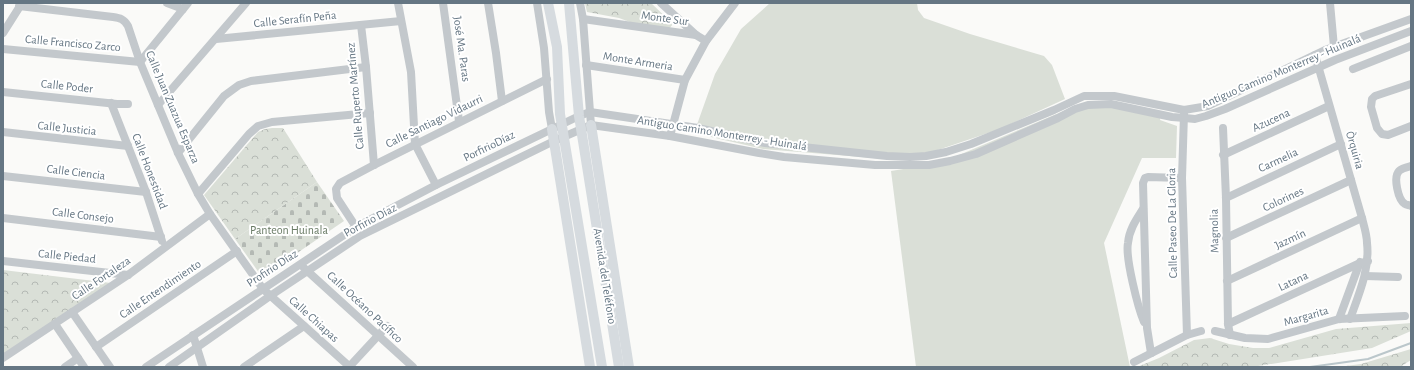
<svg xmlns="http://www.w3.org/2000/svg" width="1414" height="370" viewBox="0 0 1414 370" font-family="'Alegreya Sans',sans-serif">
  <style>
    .grass { fill: #dadfd7 }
    .cemetery { fill: url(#cemetery-stones) }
    .park { fill: url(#park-crowns) }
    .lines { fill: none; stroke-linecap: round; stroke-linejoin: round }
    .stream { stroke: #bbc7cb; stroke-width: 2 }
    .minor { stroke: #c3c8cc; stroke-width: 8 }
    .major { stroke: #d6dbdf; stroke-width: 10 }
    .labels { text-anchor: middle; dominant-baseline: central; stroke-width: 4; stroke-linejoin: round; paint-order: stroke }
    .street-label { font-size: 12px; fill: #657683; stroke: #fff }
    .park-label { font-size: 12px; fill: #687a64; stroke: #fff }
  </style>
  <defs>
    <pattern id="cemetery-stones" width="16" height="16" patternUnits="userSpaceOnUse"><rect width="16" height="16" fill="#dadfd7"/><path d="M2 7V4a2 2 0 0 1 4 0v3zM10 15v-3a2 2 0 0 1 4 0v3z" fill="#b4b9b4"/></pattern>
    <pattern id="park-crowns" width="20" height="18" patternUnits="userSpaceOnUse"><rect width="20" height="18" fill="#dadfd7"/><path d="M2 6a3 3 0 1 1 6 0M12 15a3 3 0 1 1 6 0" fill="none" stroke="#b4b9b4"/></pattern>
  </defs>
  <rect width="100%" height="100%" fill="#fafaf8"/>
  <g class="grass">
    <polygon points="770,3 917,3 918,10 924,18 970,34 1044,56 1052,65 1065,99 1000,129 929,153 886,159 763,149 694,133 715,74 741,29"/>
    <polygon points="1083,103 1161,114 1160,120 1177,126 1176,158 1142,158 1104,243 1130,367 916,367 891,171 940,163"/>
  </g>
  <polygon class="cemetery" points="317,182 344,221 262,277 235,239"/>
  <g class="park">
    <polygon points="585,3 651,3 673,24 668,30 638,25 619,18 587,12"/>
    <polygon points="272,128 283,128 317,182 235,239 204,195 258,132 265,129"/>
    <polygon points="3,270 111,283 3,356"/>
    <polygon points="1411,323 1411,331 1372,348 1252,367 1137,367 1159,358 1194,340 1210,338 1229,344 1253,348 1269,348 1336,329"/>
    <polygon points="1411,349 1411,360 1400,367 1338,367 1361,364"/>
  </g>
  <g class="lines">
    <polyline class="stream" points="1310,367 1368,359 1411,343"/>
    <g class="minor">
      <polyline points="167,3 183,9"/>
      <polyline points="398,3 411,72 415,144 436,185"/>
      <polyline points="443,3 459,121"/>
      <polyline points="488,3 496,53 502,101"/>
      <polyline points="537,3 544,48 549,112 552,129"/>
      <polyline points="580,3 583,19 591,125"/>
      <polyline points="661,3 696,35 706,41"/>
      <polyline points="1330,3 1334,47"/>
      <path d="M19 6 113 17C120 18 124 19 128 26L140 62 178 153 198 194 210 214 263 289 350 367"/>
      <polyline points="583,19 696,35"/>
      <polyline points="361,25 366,67 374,165"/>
      <polyline points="3,33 22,3"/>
      <polyline points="216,39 401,21"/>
      <polyline points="3,49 140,62 188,3"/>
      <path d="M1315 55 1362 218C1364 226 1367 235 1367 243 1370 269 1359 294 1350 319"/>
      <polyline points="586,65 685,80"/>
      <polyline points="1353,69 1411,46"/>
      <polyline points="1411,84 1375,96 1372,99 1371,107 1377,128 1382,134 1388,135 1411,126"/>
      <polyline points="3,92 117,104 128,104"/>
      <polyline points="111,103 146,192 162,241"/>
      <polyline points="158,105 246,3"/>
      <polyline points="1184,114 1182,178 1187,335"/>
      <polyline points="1223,128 1226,198 1228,324 1230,335"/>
      <polyline points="3,132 128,146"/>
      <polyline points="670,136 685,80 706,41 735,3"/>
      <polyline points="178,153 224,96 239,85 251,81 366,67"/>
      <polyline points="1223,155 1329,106"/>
      <path d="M1411 166C1407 167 1402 168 1399 171 1393 177 1398 200 1405 204 1406 205 1410 205 1411 206"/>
      <polyline points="3,176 146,192"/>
      <polyline points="198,194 249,134 258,126 272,122 370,113"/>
      <polyline points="1226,198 1341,144"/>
      <path d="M1143 209C1136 220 1129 230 1128 243 1125 257 1138 308 1144 322"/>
      <polyline points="3,218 161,237"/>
      <polyline points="356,227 337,198 336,189 340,183 374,165 547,79"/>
      <polyline points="1226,238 1351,180"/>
      <polyline points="3,261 128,275"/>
      <polyline points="304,268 413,367"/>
      <polyline points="1365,276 1398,277"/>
      <polyline points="1227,281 1362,218"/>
      <polyline points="72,312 110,367"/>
      <polyline points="1339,319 1360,262"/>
      <polyline points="55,324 84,367"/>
      <polyline points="1228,324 1358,264 1368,261"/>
      <polyline points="1215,331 1245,338 1268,339 1339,319 1405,316"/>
      <polyline points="193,335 203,367"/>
      <polyline points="96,347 237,251"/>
      <polyline points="1151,353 1147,328 1143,183 1145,178 1148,177 1182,178"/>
      <polyline points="3,358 128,275 210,214"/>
      <polyline points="1134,362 1187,335 1201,331"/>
      <polyline points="65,367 78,358"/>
      <polyline points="146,367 356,227 436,185 579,116 590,112 698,128 765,143 887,156 910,157 926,156 946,152 971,144 1054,110 1084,96 1114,96 1184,110 1208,106 1325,50 1411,19"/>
      <polyline points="169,367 270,296 360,236 554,141 591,125 670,136 759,153 784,157 875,165 929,165 950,161 976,154 1058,118 1075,109 1088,105 1111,104 1172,117 1185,118 1195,119 1206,116 1225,109 1335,60 1411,31"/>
      <polyline points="244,367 304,326"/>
      <polyline points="349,367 387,326"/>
    </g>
    <g class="major">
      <polyline points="548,3 557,47 560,114 602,367"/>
      <polyline points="569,3 579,116 619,367"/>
      <polyline points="591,125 629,367"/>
      <polyline points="552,129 590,367"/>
    </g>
  </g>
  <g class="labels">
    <g class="street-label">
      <text transform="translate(665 18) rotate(8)">Monte Sur</text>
      <text transform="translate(295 19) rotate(-6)">Calle Serafín Peña</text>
      <text transform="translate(73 43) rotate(5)">Calle Francisco Zarco</text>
      <text transform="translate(462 49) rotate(82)">José Ma. Paras</text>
      <text transform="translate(638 61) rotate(9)">Monte Armeria</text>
      <text transform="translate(1281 71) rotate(-23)">Antiguo Camino Monterrey - Huinalá</text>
      <text transform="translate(67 86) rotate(6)">Calle Poder</text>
      <text transform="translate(355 96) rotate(-95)">Calle Ruperto Martínez</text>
      <text transform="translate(173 107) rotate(67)">Calle Juan Zuazua Esparza</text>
      <text transform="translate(1271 120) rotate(-25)">Azucena</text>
      <text transform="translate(434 121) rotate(-26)">Calle Santiago Vidaurri</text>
      <text transform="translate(67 128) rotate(6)">Calle Justicia</text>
      <text transform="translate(722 133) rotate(9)">Antiguo Camino Monterrey - Huinalá</text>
      <text transform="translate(489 146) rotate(-26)">PorfirioDíaz</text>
      <text transform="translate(1355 150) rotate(74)">Òrquiria</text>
      <text transform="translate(1278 160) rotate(-25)">Carmelia</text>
      <text transform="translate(150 171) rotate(69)">Calle Honestidad</text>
      <text transform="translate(76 172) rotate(7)">Calle Ciencia</text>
      <text transform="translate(1283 199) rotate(-25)">Colorines</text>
      <text transform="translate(83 215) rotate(7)">Calle Consejo</text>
      <text transform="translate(370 220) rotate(-28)">Porfirio Díaz</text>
      <text transform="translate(1172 223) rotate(-91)">Calle Paseo De La Gloria</text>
      <text transform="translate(1214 231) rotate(-91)">Magnolia</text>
      <text transform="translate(1290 239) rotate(-25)">Jazmín</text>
      <text transform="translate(67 256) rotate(6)">Calle Piedad</text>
      <text transform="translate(272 268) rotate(-33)">Profirio Díaz</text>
      <text transform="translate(605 276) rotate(81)">Avenida del Teléfono</text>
      <text transform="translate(101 278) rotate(-34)">Calle Fortaleza</text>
      <text transform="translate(1293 281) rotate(-25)">Latana</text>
      <text transform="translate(160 289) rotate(-34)">Calle Entendimiento</text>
      <text transform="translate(365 307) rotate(43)">Calle Océano Pacífico</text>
      <text transform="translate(1306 316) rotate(-16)">Margarita</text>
      <text transform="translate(314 319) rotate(42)">Calle Chiapas</text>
    </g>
    <g class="park-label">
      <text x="289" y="230">Panteon Huinala</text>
    </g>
  </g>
  <rect width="1414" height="370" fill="none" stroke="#657683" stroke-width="8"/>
</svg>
